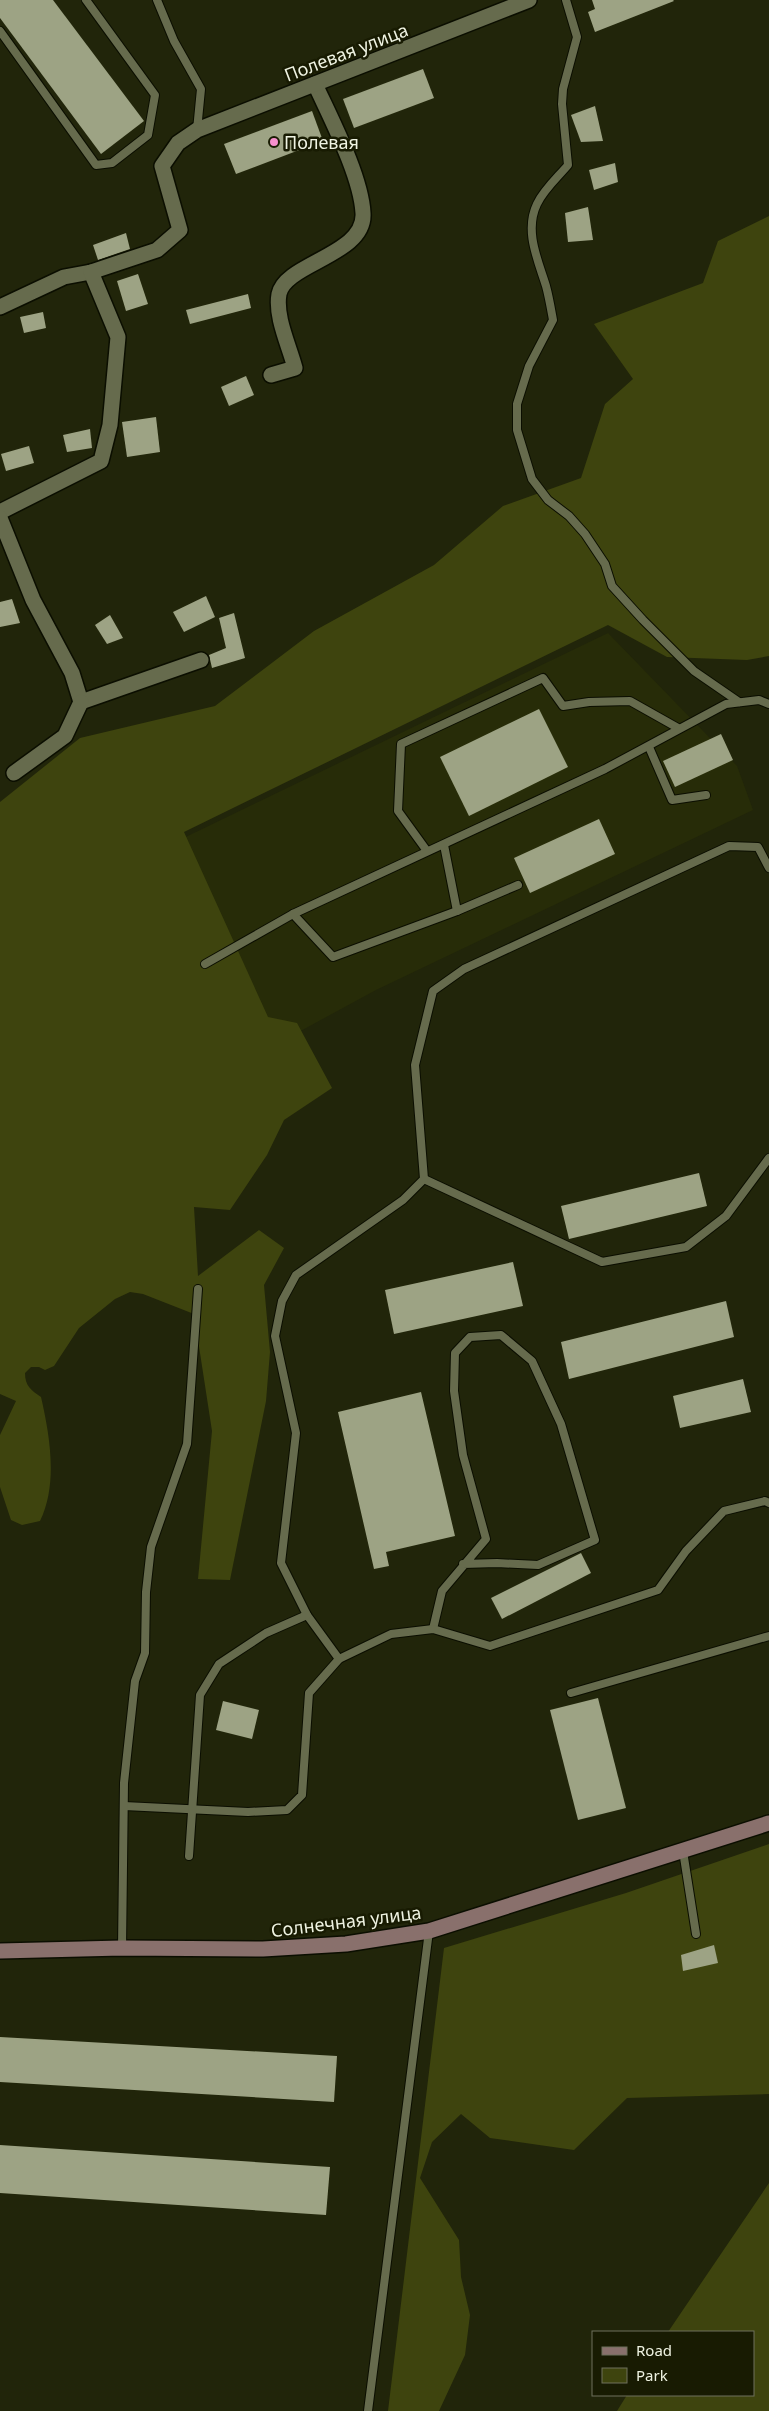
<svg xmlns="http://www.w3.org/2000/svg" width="769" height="2411" viewBox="0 0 769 2411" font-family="'Noto Sans',sans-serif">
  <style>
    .built { fill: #272c08 }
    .green { fill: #3e440e }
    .building { fill: #9da384 }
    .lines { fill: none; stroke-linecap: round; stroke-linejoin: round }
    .lane-casing { stroke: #0b0e00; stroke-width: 10 }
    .street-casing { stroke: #0b0e00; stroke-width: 18 }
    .secondary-casing { stroke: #0b0e00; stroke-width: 18 }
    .lane { stroke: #666b4d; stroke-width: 8 }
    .street { stroke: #666b4d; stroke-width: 15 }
    .secondary { stroke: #89706c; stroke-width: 15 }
    .poi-dot { fill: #f790ce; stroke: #181b02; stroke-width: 2 }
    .labels { text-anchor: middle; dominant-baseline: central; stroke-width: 5; stroke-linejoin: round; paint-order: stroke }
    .street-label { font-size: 18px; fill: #eff3e2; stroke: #181b02 }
    .poi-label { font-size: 18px; fill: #eff3e2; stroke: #181b02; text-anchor: start }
  </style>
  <rect width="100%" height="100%" fill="#21250a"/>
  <polygon class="built" points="608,633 737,766 753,810 376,990 260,1053 165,847"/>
  <g class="green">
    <path d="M769 216V656L747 660 667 657 608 625 184 832 268 1017 297 1023 332 1088 284 1120 267 1155 230 1210 194 1207 198 1276 259 1230 284 1248 264 1285 270 1352 266 1401 230 1580 198 1579 212 1431 194 1314 143 1294 130 1292 115 1299 79 1328 54 1366 45 1370 39 1367H31L25 1373C25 1386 31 1390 41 1397 50 1436 58 1484 40 1521L22 1525 11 1520 0 1487V1435L16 1401 0 1394V802L80 738 215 706 314 631 434 565 503 506 581 478 605 404 633 379 594 324 703 283 718 241Z"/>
    <polygon points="769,1844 769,2094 627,2098 574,2150 490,2138 461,2114 432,2142 420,2178 459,2240 461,2277 470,2315 465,2355 439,2411 388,2411 444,1948 626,1893"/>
    <polygon points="769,2183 769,2411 617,2411 627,2395 753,2395 753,2332 668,2332"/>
  </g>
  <g class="building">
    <polygon points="0,0 53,0 144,121 101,154 0,18"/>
    <polygon points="592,0 673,0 674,1 595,32 588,12 595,9"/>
    <polygon points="423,69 434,98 354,128 343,99"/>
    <polygon points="595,106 603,141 581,142 571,115"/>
    <polygon points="312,111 323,141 236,174 224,144"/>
    <polygon points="615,163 618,182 594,190 589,170"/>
    <polygon points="588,207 593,240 568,242 565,213"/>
    <polygon points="126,233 130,249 98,260 93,245"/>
    <polygon points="138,274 148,304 126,311 117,281"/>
    <polygon points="248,294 251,308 190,324 186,310"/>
    <polygon points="43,312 46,328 24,333 20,317"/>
    <polygon points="246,376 254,395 229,406 221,387"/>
    <polygon points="156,417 160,452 127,457 122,422"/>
    <polygon points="90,429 92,448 67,452 63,435"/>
    <polygon points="29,446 34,463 6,471 1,454"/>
    <polygon points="206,596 215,617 184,632 173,612"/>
    <polygon points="12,599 20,623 0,627 0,602"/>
    <polygon points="234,613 245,658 212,668 209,655 226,648 219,618"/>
    <polygon points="110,615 123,638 107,644 95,625"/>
    <polygon points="539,709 568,767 469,816 440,757"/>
    <polygon points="721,734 733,760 675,787 663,761"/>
    <polygon points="599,819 615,854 530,893 514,858"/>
    <polygon points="699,1173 707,1206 569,1239 561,1206"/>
    <polygon points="513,1262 523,1306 394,1334 385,1290"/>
    <polygon points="726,1301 734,1337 569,1379 561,1342"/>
    <polygon points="743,1379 751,1412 680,1428 673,1396"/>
    <polygon points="421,1392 455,1536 386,1552 389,1566 374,1569 338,1412"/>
    <polygon points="581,1553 591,1573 502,1619 491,1598"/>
    <polygon points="598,1698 626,1808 578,1820 550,1710"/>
    <polygon points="223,1701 259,1710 252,1739 216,1730"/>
    <polygon points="714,1945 718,1963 683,1971 681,1955"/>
    <polygon points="0,2037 337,2056 334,2102 0,2082"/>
    <polygon points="0,2145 330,2167 326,2215 0,2193"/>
  </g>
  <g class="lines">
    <defs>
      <g id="lane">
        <polyline points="157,0 174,41 201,89 197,130"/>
        <path d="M566 0 577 37 563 89 562 104 568 165C558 177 544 189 537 204 524 231 538 260 546 286 549 297 551 309 553 320L529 366 517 404V430L532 479 548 500 569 516 585 534 605 564 612 586 643 620 694 671 739 702"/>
        <polyline points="0,31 96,165 112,163 148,135 155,95 86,0"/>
        <polyline points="649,747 672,800 706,795"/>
        <polyline points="444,845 457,911"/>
        <polyline points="427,851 398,811 401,744 543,678 563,706 589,702 630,701 678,728"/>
        <polyline points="293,914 333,957 457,911 518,885"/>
        <polyline points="205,964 293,914 605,769 726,704 759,700 769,704"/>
        <polyline points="424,1179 602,1262 686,1247 726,1216 769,1158"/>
        <polyline points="433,1629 442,1591 486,1539 463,1455 454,1391 455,1353 470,1337 501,1335 532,1361 561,1424 595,1540 538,1565 497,1563 463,1564"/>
        <polyline points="339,1659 307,1615 281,1563 296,1433 275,1336 282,1301 296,1275 403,1200 424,1179 415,1065 433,991 464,969 729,846 758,847 769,868"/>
        <polyline points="571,1693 769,1636"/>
        <polyline points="124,1806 248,1812 287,1810 302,1795 309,1693 339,1659 391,1634 433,1629 490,1646 658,1590 686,1551 724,1511 765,1501 769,1503"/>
        <polyline points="683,1851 696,1934"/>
        <polyline points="189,1856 200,1695 219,1664 266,1633 307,1615"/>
        <polyline points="122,1948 124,1783 135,1681 145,1653 146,1592 151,1547 187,1444 198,1289"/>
        <polyline points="368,2411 429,1931"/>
      </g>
      <g id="street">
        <polyline points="0,307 64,277 91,272"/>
        <path d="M271 375 295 368C289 345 275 317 279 294 285 263 366 255 363 213 361 176 331 119 315 84"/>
        <polyline points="0,512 101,461 110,425 118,337 91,272 157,250 180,230 162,166 178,143 197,130 529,0"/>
        <polyline points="0,518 33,600 72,673 81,702 201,660"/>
        <polyline points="14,773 65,736 81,702"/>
      </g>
      <polyline id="secondary" points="0,1951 122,1948 263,1949 346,1944 429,1931 769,1823"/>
    </defs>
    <use href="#lane" class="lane-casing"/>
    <use href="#street" class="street-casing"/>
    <use href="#secondary" class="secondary-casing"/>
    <use href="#lane" class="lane"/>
    <use href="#street" class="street"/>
    <use href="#secondary" class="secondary"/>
  </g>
  <circle class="poi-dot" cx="274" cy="142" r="5"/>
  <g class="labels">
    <g class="street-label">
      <text transform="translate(346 52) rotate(-21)">Полевая улица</text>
      <text transform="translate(346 1921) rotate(-7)">Солнечная улица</text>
    </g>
    <g class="poi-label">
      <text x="284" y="142">Полевая</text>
    </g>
  </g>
  <rect x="592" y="2331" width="162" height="65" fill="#181b02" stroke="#6e715c"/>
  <rect x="602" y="2347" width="25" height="8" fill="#89706c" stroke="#6e715c"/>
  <text x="636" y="2356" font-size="15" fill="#eff3e2">Road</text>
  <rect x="602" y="2368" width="25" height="15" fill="#3e440e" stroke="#6e715c"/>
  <text x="636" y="2381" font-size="15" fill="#eff3e2">Park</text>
</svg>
